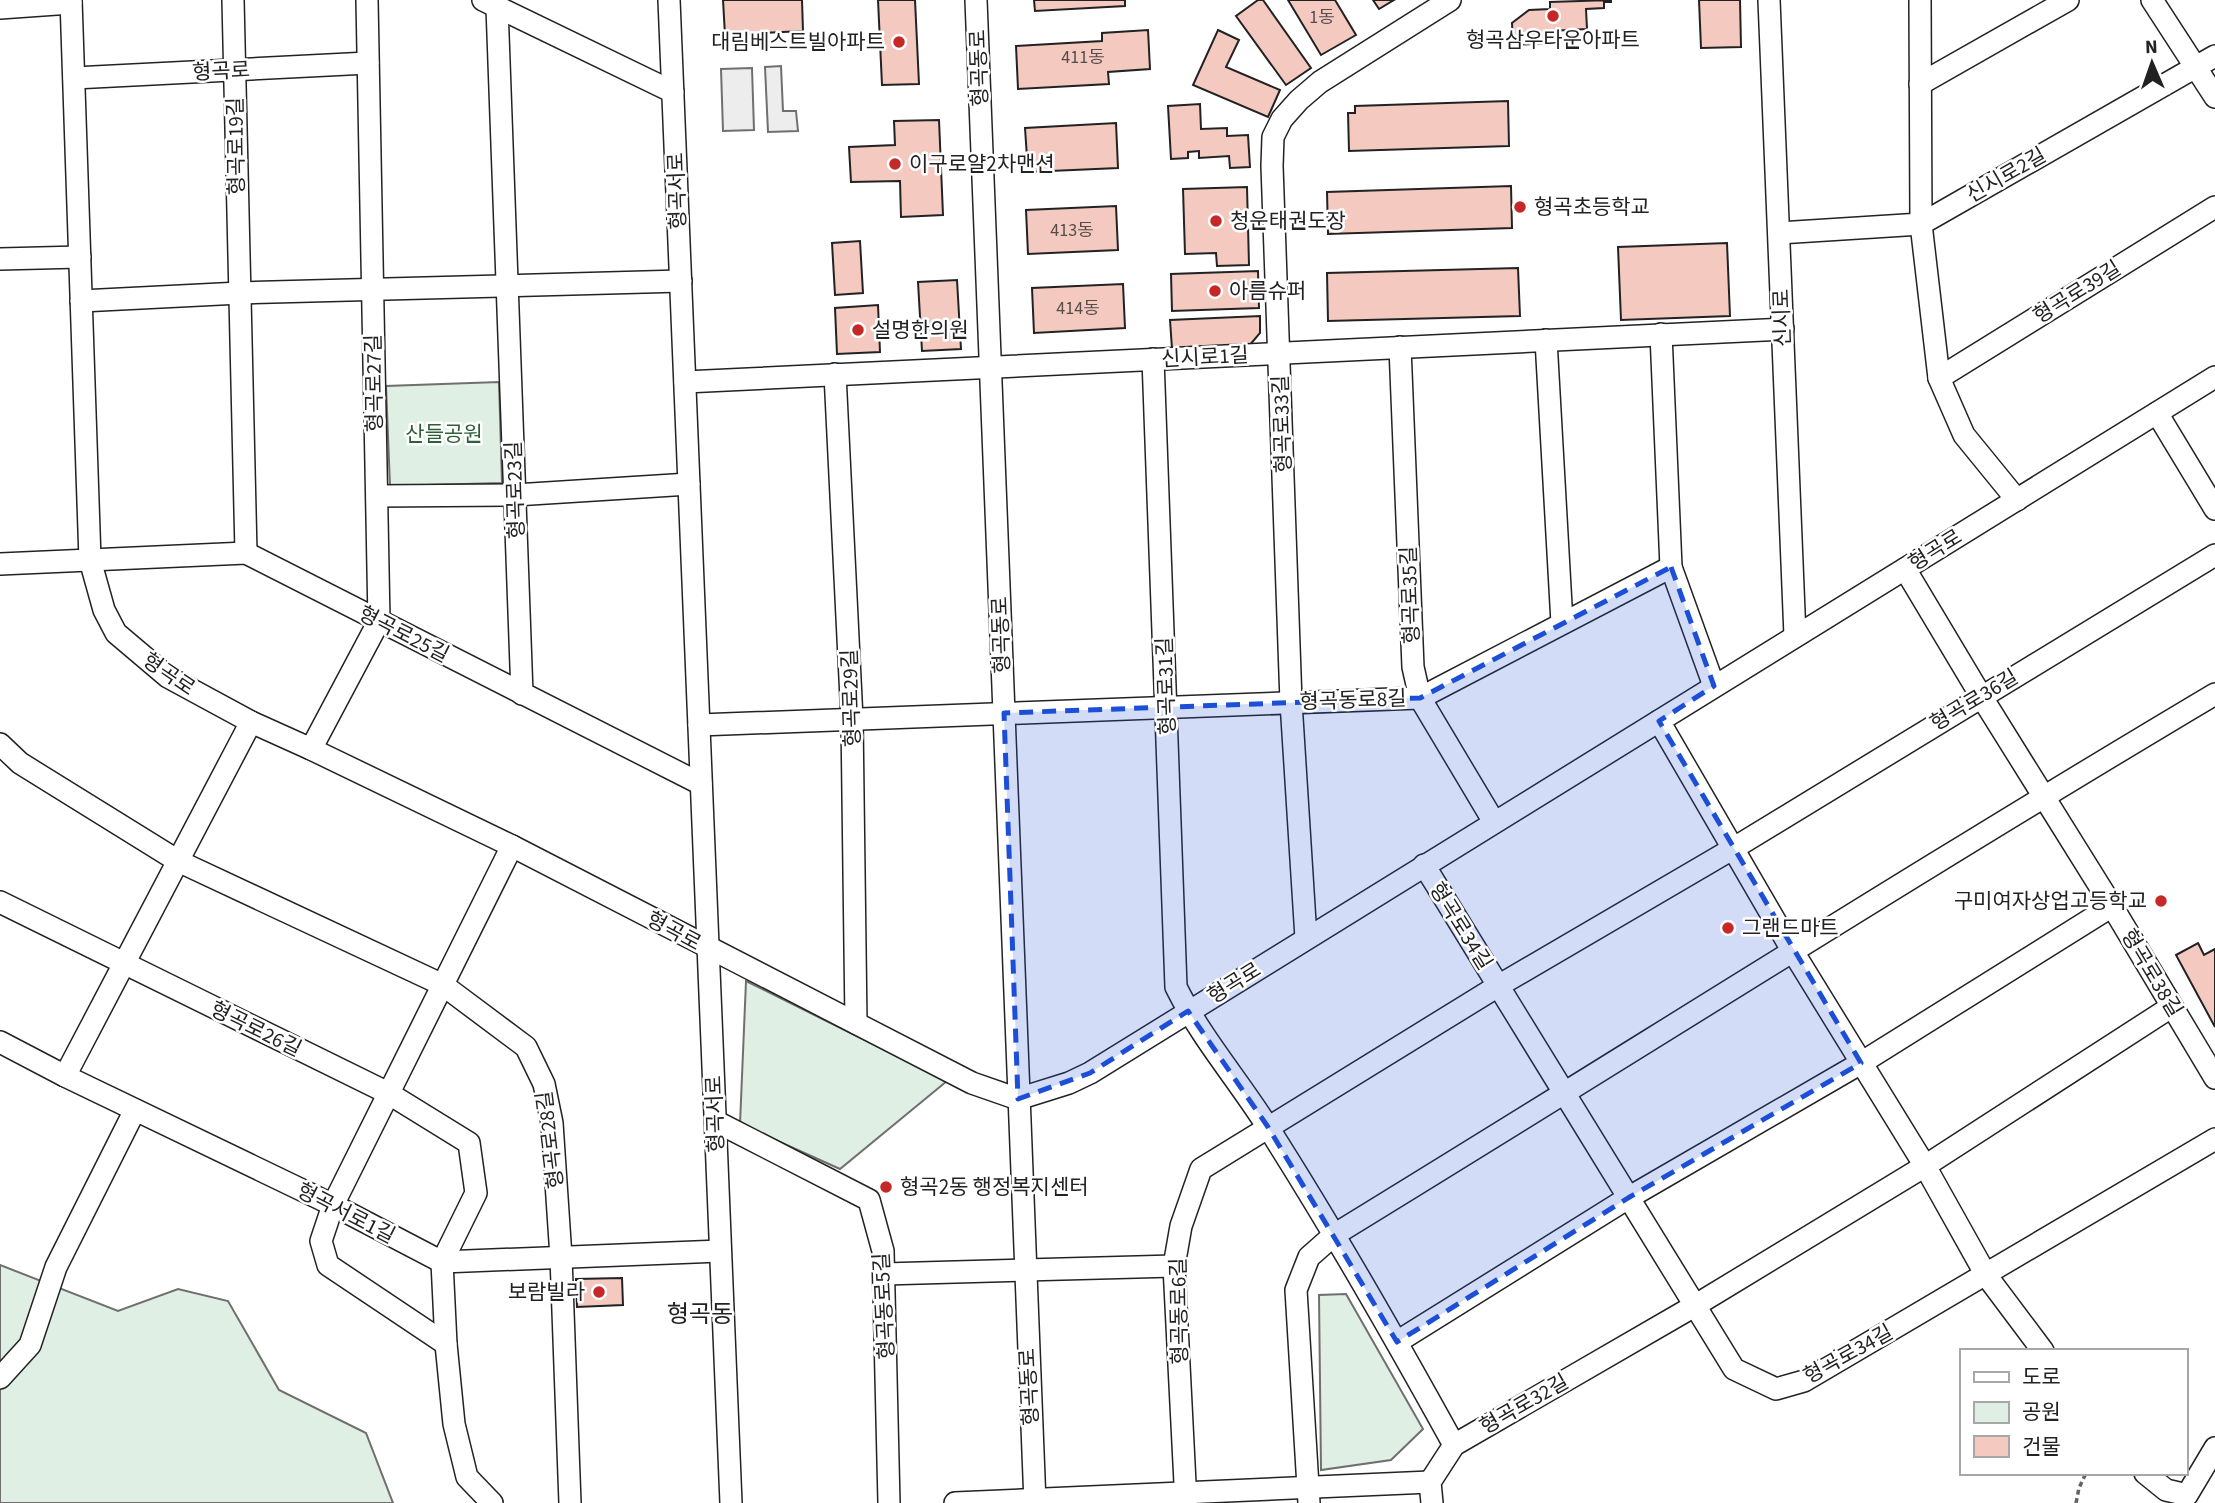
<svg xmlns="http://www.w3.org/2000/svg" width="2215" height="1503" viewBox="0 0 2215 1503" font-family="'Source Sans 3','Noto Sans KR',sans-serif">
  <style>
    .green { fill: #e0efe3; stroke: #6f6f6f; stroke-width: 2 }
    .parking { fill: #ededed; stroke: #6f6f6f; stroke-width: 2 }
    .building { fill: #f3c9c0; stroke: #222; stroke-width: 2 }
    .lines { fill: none; stroke-linecap: round; stroke-linejoin: round }
    .minor-casing { stroke: #222; stroke-width: 24 }
    .path { stroke: #646464; stroke-width: 3.5; stroke-dasharray: 5 3.5; stroke-linecap: butt }
    .minor { stroke: #fff; stroke-width: 21 }
    .marked { fill: #1d4ed8; fill-opacity: 0.2; stroke: #1d4ed8; stroke-width: 5; stroke-dasharray: 14 9; stroke-linejoin: round }
    .poi-dot { fill: #c62828; stroke: #fff; stroke-width: 2.5 }
    .labels { text-anchor: middle; dominant-baseline: central; stroke-width: 5; stroke-linejoin: round; paint-order: stroke }
    .number-label { font-size: 18px; fill: #564c4a }
    .poi-label { font-size: 21px; fill: #222; stroke: #fff; text-anchor: start }
    .street-label { font-size: 21px; fill: #222; stroke: #fff }
    .park-label { font-size: 21px; fill: #2f5e38; stroke: #fff }
    .quarter-label { font-size: 24px; fill: #222; stroke: #fff }
  </style>
  <rect width="100%" height="100%" fill="#fff"/>
  <g class="green">
    <polygon points="499,382 502,483 390,486 386,386"/>
    <polygon points="746,981 947,1081 840,1169 740,1124"/>
    <polygon points="0,1265 118,1311 178,1289 228,1301 279,1390 366,1433 393,1503 0,1503"/>
    <polygon points="1346,1294 1423,1429 1391,1460 1321,1470 1319,1295"/>
  </g>
  <g class="parking">
    <polygon points="781,66 783,111 796,111 798,131 768,132 765,67"/>
    <polygon points="752,68 754,130 723,131 721,69"/>
  </g>
  <g class="building">
    <polygon points="723,0 802,0 803,31 725,35"/>
    <polygon points="878,0 915,0 919,84 882,85"/>
    <polygon points="1034,0 1125,0 1125,6 1035,11"/>
    <polygon points="1258,0 1263,0 1311,68 1286,85 1236,16"/>
    <polygon points="1288,0 1335,0 1356,35 1321,55"/>
    <polygon points="1373,0 1394,0 1379,9"/>
    <polygon points="1611,0 1611,2 1604,2 1604,8 1586,9 1587,29 1550,31 1550,43 1513,45 1512,23 1529,10 1550,9 1550,2"/>
    <polygon points="1699,0 1740,0 1741,47 1701,48"/>
    <polygon points="1148,30 1150,69 1108,72 1109,84 1018,89 1016,46 1102,41 1102,33"/>
    <polygon points="1218,30 1239,40 1226,67 1280,90 1268,117 1193,85"/>
    <polygon points="1508,101 1509,146 1349,151 1348,113 1355,113 1355,106"/>
    <polygon points="1200,104 1201,129 1227,128 1227,136 1248,135 1250,167 1230,168 1229,156 1199,158 1199,151 1188,152 1188,158 1171,159 1168,106"/>
    <polygon points="939,120 943,215 901,217 900,181 851,182 849,147 895,145 894,121"/>
    <polygon points="1116,123 1118,168 1028,172 1025,128"/>
    <polygon points="1511,186 1512,228 1328,234 1327,192"/>
    <polygon points="1247,187 1249,265 1217,266 1216,253 1185,254 1183,189"/>
    <polygon points="1116,206 1118,250 1028,254 1026,210"/>
    <polygon points="860,241 863,293 835,295 832,243"/>
    <polygon points="1727,243 1730,316 1621,320 1618,247"/>
    <polygon points="1518,268 1520,316 1328,321 1327,273"/>
    <polygon points="1258,271 1259,308 1172,311 1171,274"/>
    <polygon points="957,280 961,349 922,351 918,282"/>
    <polygon points="1123,284 1125,328 1034,333 1032,288"/>
    <polygon points="878,305 880,352 837,354 835,308"/>
    <polygon points="1260,316 1260,333 1249,346 1172,349 1170,320"/>
    <polygon points="2198,943 2204,955 2215,949 2215,1027 2176,955"/>
    <polygon points="622,1278 623,1305 577,1307 576,1279"/>
  </g>
  <g class="lines">
    <defs>
      <g id="minor">
        <polyline points="71,0 90,560 104,610 116,633 168,677 251,722 311,749 512,846 972,1083 1018,1099 1069,1083 1090,1073 2215,377"/>
        <polyline points="233,0 246,553"/>
        <polyline points="483,0 673,92"/>
        <polyline points="669,0 731,1503"/>
        <polyline points="976,0 1035,1503"/>
        <polyline points="1769,0 1795,636"/>
        <polyline points="1920,0 1921,224 1939,378 1964,435 2017,500"/>
        <polyline points="2152,0 2215,97"/>
        <polyline points="497,7 522,694"/>
        <polyline points="0,8 71,3"/>
        <polyline points="74,78 368,63"/>
        <polyline points="1920,84 2068,0"/>
        <polyline points="1779,233 1921,224 2215,56"/>
        <polyline points="0,259 80,257"/>
        <polyline points="81,301 240,293 681,281"/>
        <polyline points="1661,334 1671,567 1714,686"/>
        <polyline points="1546,340 1562,623"/>
        <polyline points="1400,347 1413,667 1420,698 1494,822"/>
        <path d="M1153 359 1176 987C1201 1038 1239 1081 1269 1129 1334 1231 1395 1338 1454 1445"/>
        <polyline points="835,374 852,719 856,1023"/>
        <polyline points="1939,378 2215,207"/>
        <polyline points="685,382 1783,329"/>
        <polyline points="2157,413 2215,509"/>
        <polyline points="377,496 515,495 689,484"/>
        <polyline points="0,564 246,553 701,784"/>
        <polyline points="1905,569 1981,696 2112,906 2215,1078"/>
        <polyline points="1659,721 1792,950 1925,1166 1986,1275 2043,1351"/>
        <polyline points="699,725 1420,698 1671,567"/>
        <polyline points="0,744 20,763 178,861 443,985 526,1047 544,1084 552,1123 561,1257 570,1503"/>
        <polyline points="311,749 379,621 367,0"/>
        <polyline points="1424,865 1734,1369 1776,1389 1804,1381 2215,1139"/>
        <polyline points="0,902 388,1093 469,1143 476,1193 442,1262 446,1344 454,1424 467,1477 492,1503"/>
        <polyline points="1306,938 1291,702 1272,166 1273,137 1282,119 1299,100 1320,82 1450,0"/>
        <polyline points="0,1042 65,1076 333,1205 442,1262 720,1251"/>
        <polyline points="65,1076 251,722"/>
        <polyline points="715,1121 869,1200 883,1251 889,1503"/>
        <polyline points="884,1274 1174,1266"/>
        <polyline points="1397,1342 1628,1198 1861,1063 2112,906"/>
        <polyline points="446,1344 328,1265 321,1241 333,1205 512,846"/>
        <polyline points="0,1378 30,1345 56,1267 135,1110"/>
        <polyline points="2145,1473 2166,1490 2187,1495 2215,1448"/>
        <polyline points="955,1503 1430,1482"/>
        <polyline points="1186,1503 1174,1266 1181,1226 1201,1169 1498,986 1734,848 2215,555"/>
        <path d="M1309 1503 1296 1290 1309 1257 1334 1235C1628 1055 1919 870 2215 694"/>
        <polyline points="1432,1503 1430,1482 1454,1445 1696,1305 1925,1166 2171,1007"/>
      </g>
    </defs>
    <use href="#minor" class="minor-casing"/>
    <polyline class="path" points="2076,1503 2079,1488 2086,1473"/>
    <use href="#minor" class="minor"/>
  </g>
  <path class="marked" d="M1671 567 1714 686 1659 721 1861 1063 1628 1198 1397 1342 1268 1127 1188 1011 1090 1073 1018 1099 1004 713 1420 698Z"/>
  <g class="poi-dot">
    <circle cx="1553" cy="16" r="7"/>
    <circle cx="899" cy="42" r="7"/>
    <circle cx="895" cy="164" r="7"/>
    <circle cx="1520" cy="207" r="7"/>
    <circle cx="1216" cy="221" r="7"/>
    <circle cx="1215" cy="291" r="7"/>
    <circle cx="858" cy="330" r="7"/>
    <circle cx="2161" cy="901" r="7"/>
    <circle cx="1728" cy="928" r="7"/>
    <circle cx="886" cy="1187" r="7"/>
    <circle cx="599" cy="1292" r="7"/>
  </g>
  <g class="labels">
    <g class="number-label">
      <text x="1322" y="17">1동</text>
      <text x="1083" y="57">411동</text>
      <text x="1072" y="230">413동</text>
      <text x="1078" y="308">414동</text>
    </g>
    <g class="poi-label">
      <text x="1553" y="40" text-anchor="middle">형곡삼우타운아파트</text>
      <text x="885" y="42" text-anchor="end">대림베스트빌아파트</text>
      <text x="909" y="164">이구로얄2차맨션</text>
      <text x="1534" y="207">형곡초등학교</text>
      <text x="1230" y="221">청운태권도장</text>
      <text x="1229" y="291">아름슈퍼</text>
      <text x="872" y="330">설명한의원</text>
      <text x="2147" y="901" text-anchor="end">구미여자상업고등학교</text>
      <text x="1742" y="928">그랜드마트</text>
      <text x="900" y="1187">형곡2동 행정복지센터</text>
      <text x="585" y="1292" text-anchor="end">보람빌라</text>
    </g>
    <g class="street-label">
      <text transform="translate(979 68) rotate(-92)">형곡동로</text>
      <text transform="translate(221 71) rotate(-3)">형곡로</text>
      <text transform="translate(236 146) rotate(-91)">형곡로19길</text>
      <text transform="translate(2006 175) rotate(-30)">신시로2길</text>
      <text transform="translate(677 191) rotate(-92)">형곡서로</text>
      <text transform="translate(2077 292) rotate(-32)">형곡로39길</text>
      <text transform="translate(1782 318) rotate(-92)">신시로</text>
      <text transform="translate(1205 357) rotate(-3)">신시로1길</text>
      <text transform="translate(374 383) rotate(-91)">형곡로27길</text>
      <text transform="translate(1282 424) rotate(-92)">형곡로33길</text>
      <text transform="translate(515 490) rotate(-92)">형곡로23길</text>
      <text transform="translate(1935 550) rotate(-32)">형곡로</text>
      <text transform="translate(1410 595) rotate(-92)">형곡로35길</text>
      <text transform="translate(404 634) rotate(27)">형곡로25길</text>
      <text transform="translate(1001 635) rotate(-92)">형곡동로</text>
      <text transform="translate(169 674) rotate(34)">형곡로</text>
      <text transform="translate(1166 686) rotate(-92)">형곡로31길</text>
      <text transform="translate(851 698) rotate(-92)">형곡로29길</text>
      <text transform="translate(1353 700) rotate(-2)">형곡동로8길</text>
      <text transform="translate(1974 700) rotate(-31)">형곡로36길</text>
      <text transform="translate(1461 926) rotate(58)">형곡로34길</text>
      <text transform="translate(674 931) rotate(28)">형곡로</text>
      <text transform="translate(2152 973) rotate(59)">형곡로38길</text>
      <text transform="translate(1234 983) rotate(-32)">형곡로</text>
      <text transform="translate(256 1029) rotate(26)">형곡로26길</text>
      <text transform="translate(715 1114) rotate(-92)">형곡서로</text>
      <text transform="translate(550 1140) rotate(-97)">형곡로28길</text>
      <text transform="translate(346 1213) rotate(27)">형곡서로1길</text>
      <text transform="translate(884 1306) rotate(-93)">형곡동로5길</text>
      <text transform="translate(1179 1311) rotate(-91)">형곡동로6길</text>
      <text transform="translate(1848 1354) rotate(-29)">형곡로34길</text>
      <text transform="translate(1029 1387) rotate(-93)">형곡동로</text>
      <text transform="translate(1524 1404) rotate(-30)">형곡로32길</text>
    </g>
    <g class="park-label">
      <text x="444" y="434">산들공원</text>
    </g>
    <g class="quarter-label">
      <text x="700" y="1314">형곡동</text>
    </g>
  </g>
  <rect x="1960" y="1349" width="228" height="126" fill="#ffffff" stroke="#a7a7a7" stroke-width="2"/>
  <rect x="1974" y="1372" width="35" height="10" fill="#ffffff" stroke="#a7a7a7" stroke-width="2"/>
  <text x="2022" y="1384" font-size="21" fill="#222222">도로</text>
  <rect x="1974" y="1402" width="35" height="21" fill="#e0efe3" stroke="#a7a7a7" stroke-width="2"/>
  <text x="2022" y="1419" font-size="21" fill="#222222">공원</text>
  <rect x="1974" y="1436" width="35" height="21" fill="#f3c9c0" stroke="#a7a7a7" stroke-width="2"/>
  <text x="2022" y="1454" font-size="21" fill="#222222">건물</text>
  <g transform="translate(2152 63) rotate(358)" stroke="#ffffff" stroke-width="5" paint-order="stroke">
  <path d="M0-5L12 26L0 18L-12 26Z" fill="#222222"/>
  <text y="-10" font-size="19" font-weight="bold" text-anchor="middle" fill="#222222">N</text>
  </g>
</svg>
